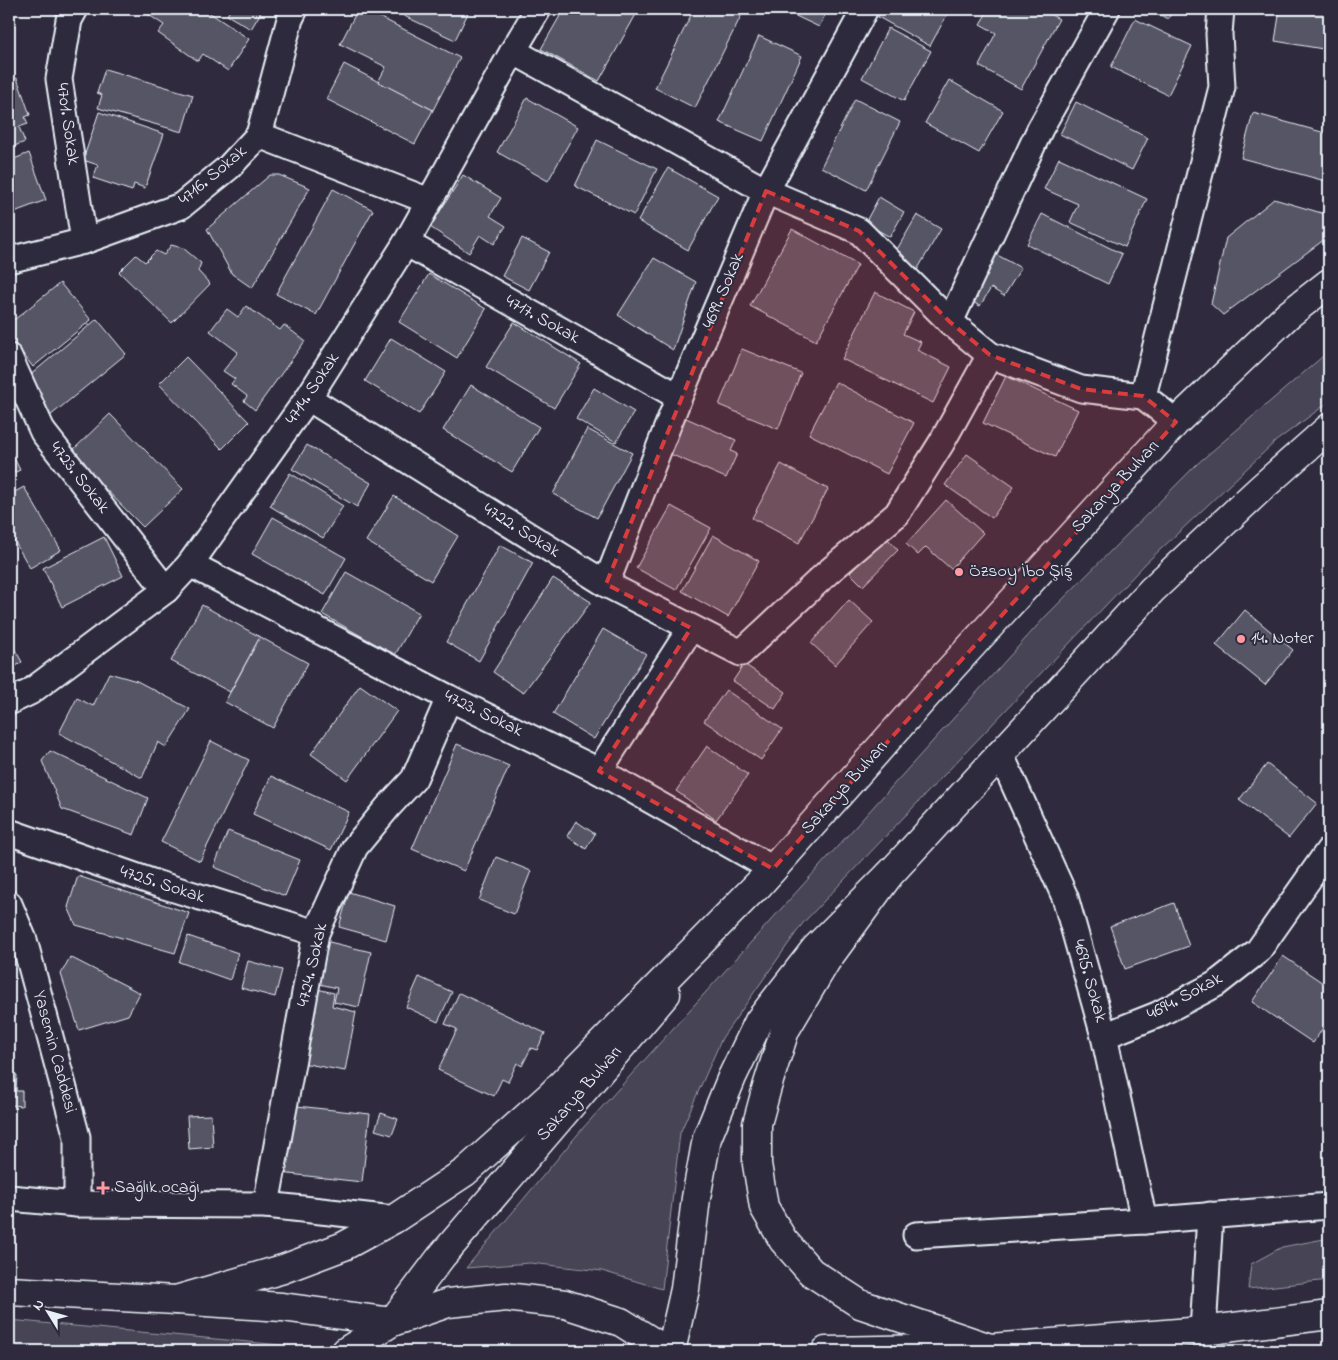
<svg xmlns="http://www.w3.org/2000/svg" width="1338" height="1360" viewBox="0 0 1338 1360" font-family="'Indie Flower',sans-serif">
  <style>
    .green { fill: #464455; stroke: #979aa6 }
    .building { fill: #575565; stroke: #e8f1f8 }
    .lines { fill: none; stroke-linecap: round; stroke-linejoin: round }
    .street-casing { stroke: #e8f1f8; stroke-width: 29 }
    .primary-casing { stroke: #e8f1f8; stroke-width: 31 }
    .highway-casing { stroke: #e8f1f8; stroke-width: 31 }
    .street { stroke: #2f2a3d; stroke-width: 25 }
    .primary { stroke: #2f2a3d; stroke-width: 28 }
    .highway { stroke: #2f2a3d; stroke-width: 28 }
    .marked { fill: #d83c3d; fill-opacity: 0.2; stroke: #d83c3d; stroke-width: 4; stroke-dasharray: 10 6; stroke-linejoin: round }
    .poi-dot { fill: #ff9aa2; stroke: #2f2a3d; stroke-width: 2 }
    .labels { text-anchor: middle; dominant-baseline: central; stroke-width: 4; stroke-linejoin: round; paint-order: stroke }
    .street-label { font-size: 18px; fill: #e8f1f8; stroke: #2f2a3d }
    .poi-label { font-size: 18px; fill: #e8f1f8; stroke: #2f2a3d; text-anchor: start }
  </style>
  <rect width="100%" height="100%" fill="#2f2a3d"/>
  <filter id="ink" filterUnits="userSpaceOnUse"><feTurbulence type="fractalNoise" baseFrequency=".02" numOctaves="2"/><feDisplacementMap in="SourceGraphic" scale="10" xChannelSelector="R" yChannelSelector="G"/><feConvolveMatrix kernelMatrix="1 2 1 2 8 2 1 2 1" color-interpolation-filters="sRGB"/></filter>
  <g filter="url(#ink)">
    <g class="green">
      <polygon points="1329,351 1329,402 1276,441 1146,563 803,923 722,1038 680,1133 662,1289 602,1271 530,1263 466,1268 583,1128 1045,617 1197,464"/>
      <polygon points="1329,1238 1329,1280 1248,1289 1251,1264 1282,1247"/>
      <polygon points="9,1320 292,1346 287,1351 9,1351"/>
    </g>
    <g class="building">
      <polygon points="9,9 17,9 9,25"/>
      <polygon points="140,9 204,9 249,39 228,71 203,54 198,61 158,33 164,25"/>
      <polygon points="231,9 263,9 251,29 227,15"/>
      <polygon points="358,9 364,9 460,58 433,110 378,82 386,67 340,44"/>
      <polygon points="403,9 470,9 455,40 400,14"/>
      <polygon points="564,9 639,9 599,81 541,49"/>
      <polygon points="694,9 730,9 742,14 695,108 655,88"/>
      <polygon points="781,9 828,9 819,27"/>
      <polygon points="883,9 944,9 949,11 930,46 878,17"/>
      <polygon points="989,9 1040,9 1059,19 1021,89 979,66 996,33 980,24"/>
      <polygon points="1149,9 1174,9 1168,19"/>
      <polygon points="1280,9 1312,9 1329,12 1329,50 1275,41"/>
      <polygon points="1135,19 1192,46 1168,95 1111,67"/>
      <polygon points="888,28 931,51 904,101 862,78"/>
      <polygon points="759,36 802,56 763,141 719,122"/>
      <polygon points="344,64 433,110 415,144 326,99"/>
      <polygon points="105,69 193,95 182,132 98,108 102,95 97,93"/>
      <polygon points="17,78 30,115 25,117 28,124 19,127 25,142 9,148 9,81"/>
      <polygon points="949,80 1003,111 979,153 925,123"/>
      <polygon points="527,98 578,127 548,181 497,152"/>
      <polygon points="855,99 900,122 866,190 821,167"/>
      <polygon points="1076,102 1148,138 1132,170 1060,134"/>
      <polygon points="99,112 164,134 145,188 134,184 132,191 93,178 98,165 83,160"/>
      <polygon points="1253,113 1329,134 1329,182 1241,158"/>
      <polygon points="597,140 657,169 634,215 575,186"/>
      <polygon points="29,153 46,200 9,214 9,161"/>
      <polygon points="1059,158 1147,199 1125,247 1070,222 1078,204 1044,189"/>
      <polygon points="668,168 718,196 688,250 638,221"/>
      <polygon points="270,175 279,175 310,188 252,288 232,274 207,229"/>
      <polygon points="463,175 501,198 490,216 506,226 494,244 480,235 469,253 430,227"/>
      <polygon points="333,189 373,210 316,315 276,294"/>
      <polygon points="879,197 904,212 890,237 865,223"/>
      <polygon points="1274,199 1325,214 1329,219 1329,236 1223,315 1211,304 1226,238"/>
      <polygon points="1042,214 1122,254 1108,284 1027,244"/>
      <polygon points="917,215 941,229 916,272 892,258"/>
      <polygon points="792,229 858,265 816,341 750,306"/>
      <polygon points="522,238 549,252 529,290 502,276"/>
      <polygon points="171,245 183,248 201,263 198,271 210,284 172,323 119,272 136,255 145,262 156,251 164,255"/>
      <polygon points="990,251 1021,268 1004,296 991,288 980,306 963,297"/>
      <polygon points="654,258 696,282 673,350 618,315"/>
      <polygon points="429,274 486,309 457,358 399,322"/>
      <polygon points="60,283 91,320 33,367 9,336 9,324"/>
      <polygon points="875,292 914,312 903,334 921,342 917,350 951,367 933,403 842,359"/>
      <polygon points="246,306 280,330 284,325 305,341 255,410 244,401 247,396 231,384 235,379 223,371 238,352 210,331 227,309 238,317"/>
      <polygon points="97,319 126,354 50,416 22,382"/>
      <polygon points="514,322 581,364 554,408 486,367"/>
      <polygon points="391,338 446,372 419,414 365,381"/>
      <polygon points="742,349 801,373 778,429 719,405"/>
      <polygon points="186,357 249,422 222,449 159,384"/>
      <polygon points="1006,376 1078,410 1055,457 983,423"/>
      <polygon points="836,382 914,423 887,474 809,434"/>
      <polygon points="471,385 539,427 512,472 443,430"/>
      <polygon points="594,388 634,412 616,442 576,419"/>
      <polygon points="110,414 183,489 143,527 70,453"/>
      <polygon points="686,418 736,440 731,451 737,454 726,478 670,454"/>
      <polygon points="587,429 632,453 597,518 553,494"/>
      <polygon points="307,445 371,483 357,507 292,469"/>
      <polygon points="9,448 20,470 9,475"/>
      <polygon points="967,454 1014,487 992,518 945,485"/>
      <polygon points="781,464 828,489 799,543 752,518"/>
      <polygon points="290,473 343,506 323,538 270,506"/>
      <polygon points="24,487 61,550 30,568 9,532 9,495"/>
      <polygon points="394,496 458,536 431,581 366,541"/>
      <polygon points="946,500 983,533 951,569 926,547 918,555 906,544"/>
      <polygon points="671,506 711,528 676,590 636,568"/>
      <polygon points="273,517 346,558 325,595 252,554"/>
      <polygon points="713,535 759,561 728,617 682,591"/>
      <polygon points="104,537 123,576 62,607 43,568"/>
      <polygon points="886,537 898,550 863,586 850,573"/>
      <polygon points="500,545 533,563 479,661 446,642"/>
      <polygon points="346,572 419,613 395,655 322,614"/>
      <polygon points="553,578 591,602 523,693 493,672"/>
      <polygon points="849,600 873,622 835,665 811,643"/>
      <polygon points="202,605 260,637 230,692 171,661"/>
      <polygon points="1245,610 1293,650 1265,685 1216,645"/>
      <polygon points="603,629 646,654 594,739 553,714"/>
      <polygon points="260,637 308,663 273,728 225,702"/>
      <polygon points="9,639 22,662 9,671"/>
      <polygon points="744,664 786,692 775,709 733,681"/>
      <polygon points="109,673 137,681 190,709 166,747 158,742 142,778 59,733 77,698 93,706"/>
      <polygon points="360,685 397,711 347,780 311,754"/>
      <polygon points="726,690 782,729 761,760 704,721"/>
      <polygon points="211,741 249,760 200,861 161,842"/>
      <polygon points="457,744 509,766 464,871 412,849"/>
      <polygon points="707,746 748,775 716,820 676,791"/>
      <polygon points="50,751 148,798 134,835 62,809 42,761"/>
      <polygon points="1267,764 1317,803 1289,838 1239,800"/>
      <polygon points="271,776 349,812 331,850 253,814"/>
      <polygon points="576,821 595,834 586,849 567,836"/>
      <polygon points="228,831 300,860 285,896 214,867"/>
      <polygon points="496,857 531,871 514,914 479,900"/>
      <polygon points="78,876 189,913 175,953 76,925 68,907"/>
      <polygon points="349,892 395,906 386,940 339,927"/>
      <polygon points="1174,903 1189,946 1125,969 1110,926"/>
      <polygon points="188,936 238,953 230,980 179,962"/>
      <polygon points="325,941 371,952 359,1007 334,1002 337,988 315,983"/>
      <polygon points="1283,956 1329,987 1329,1019 1313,1043 1252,1002"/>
      <polygon points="70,957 140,993 128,1015 79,1030 61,974"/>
      <polygon points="248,961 282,970 275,997 241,988"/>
      <polygon points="419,977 452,992 438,1022 406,1007"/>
      <polygon points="317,989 334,993 332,1006 356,1012 345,1071 302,1063"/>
      <polygon points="459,993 545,1033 537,1050 531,1048 522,1066 517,1063 508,1082 502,1079 494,1096 438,1070 457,1029 445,1024"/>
      <polygon points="9,1059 12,1059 11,1074 17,1075 16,1091 22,1091 22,1106 9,1105"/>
      <polygon points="288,1105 370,1114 362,1182 280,1173"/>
      <polygon points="381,1113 398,1119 392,1135 375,1130"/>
      <polygon points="211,1115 213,1147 189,1149 187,1116"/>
    </g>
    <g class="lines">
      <defs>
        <g id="street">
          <polyline points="75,9 69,20 59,79 84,241"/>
          <polyline points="513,51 766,191 859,231 950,322 990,355 1081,389 1143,396"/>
          <polyline points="259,135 429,201"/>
          <polyline points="406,243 679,397"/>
          <polyline points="9,260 84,241 181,206 229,167 259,135 290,19 295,9"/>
          <polyline points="950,322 1040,129 1107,9"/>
          <polyline points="9,357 43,432 166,590"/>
          <polyline points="308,398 606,584 741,653 827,573 897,514 942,442 990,355"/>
          <polyline points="1176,422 1143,396 1222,87 1219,34 1221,9"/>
          <polyline points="190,564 449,698 599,771 773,869"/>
          <polyline points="606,584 679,397 766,191 865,9"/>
          <polyline points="9,702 30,692 166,590 190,564 308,398 406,243 513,51 538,9"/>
          <polyline points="1000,753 1065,897 1104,1036 1144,1221"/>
          <polyline points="599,771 691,628"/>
          <polyline points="9,832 155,883 316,933"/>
          <polyline points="9,904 24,940 77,1137 77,1204"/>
          <polyline points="1104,1036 1157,1015 1216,984 1258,951 1329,850"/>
          <polyline points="9,1198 77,1204 266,1205 394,1219"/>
          <polyline points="266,1205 316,933 355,847 388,807 414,779 449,698"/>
          <polyline points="916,1235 1144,1221 1329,1206"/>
          <polyline points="1203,1331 1210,1215"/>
        </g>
        <g id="primary">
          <polyline points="757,887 933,688 1176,422 1288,315 1329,283"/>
          <polyline points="392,1322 441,1257 666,994"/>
          <polyline points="671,1351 685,1289 696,1198 707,1138 732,1077 759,1021 815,949 889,875 1152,590 1259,490 1329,428"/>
        </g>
        <g id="highway">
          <polyline points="889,875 826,961 785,1030 767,1087 757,1124 757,1164 764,1207 783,1240 811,1272 860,1304 990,1348"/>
          <polyline points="9,1291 176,1300 282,1307 392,1322"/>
          <polyline points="176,1300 283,1269 344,1246 394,1219 465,1172 550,1096 773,869"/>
          <polyline points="346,1351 392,1322 448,1303 506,1297 565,1304 621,1322 667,1351"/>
          <polyline points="826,1351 990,1348 1203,1331 1329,1315"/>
        </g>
      </defs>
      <use href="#street" class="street-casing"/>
      <use href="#primary" class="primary-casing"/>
      <use href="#highway" class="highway-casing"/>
      <use href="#street" class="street"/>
      <use href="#primary" class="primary"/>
      <use href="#highway" class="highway"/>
    </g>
  </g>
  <path class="marked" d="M766 191 859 231 950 322 990 355 1081 389 1143 396 1176 422 773 869 599 771 691 628 606 584Z"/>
  <g class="poi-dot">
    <circle cx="959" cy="572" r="5"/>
    <circle cx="1241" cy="639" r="5"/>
    <path d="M100.5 1180.5h5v5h5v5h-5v5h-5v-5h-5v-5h5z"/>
  </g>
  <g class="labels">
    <g class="street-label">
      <text transform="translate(67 124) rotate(82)">4701. Sokak</text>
      <text transform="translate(213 176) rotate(-40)">4716. Sokak</text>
      <text transform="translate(724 291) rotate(-67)">4699. Sokak</text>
      <text transform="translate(542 320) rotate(29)">4717. Sokak</text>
      <text transform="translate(313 389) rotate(-56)">4714. Sokak</text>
      <text transform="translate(79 478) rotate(52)">4723. Sokak</text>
      <text transform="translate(1116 487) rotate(-47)">Sakarya Bulvarı</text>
      <text transform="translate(521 531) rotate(32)">4722. Sokak</text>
      <text transform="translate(483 714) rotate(26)">4723. Sokak</text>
      <text transform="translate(845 788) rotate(-48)">Sakarya Bulvarı</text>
      <text transform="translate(162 885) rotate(18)">4725. Sokak</text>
      <text transform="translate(313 965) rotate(-77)">4724. Sokak</text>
      <text transform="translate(1089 981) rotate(74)">4695. Sokak</text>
      <text transform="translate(1185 997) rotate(-28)">4694. Sokak</text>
      <text transform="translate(54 1052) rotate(75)">Yasemin Caddesi</text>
      <text transform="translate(580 1094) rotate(-49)">Sakarya Bulvarı</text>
    </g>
    <g class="poi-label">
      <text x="969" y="572">Özsoy İbo Şiş</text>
      <text x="1251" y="639">14. Noter</text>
      <text x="114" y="1188">Sağlık ocağı</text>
    </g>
  </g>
  <rect width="1338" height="1360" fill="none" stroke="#2f2a3d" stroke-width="30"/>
  <rect x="15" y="15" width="1308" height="1330" fill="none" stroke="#e8f1f8" stroke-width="2" filter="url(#ink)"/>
  <g transform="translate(48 1312) rotate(307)" stroke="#2f2a3d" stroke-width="4" paint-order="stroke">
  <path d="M0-4L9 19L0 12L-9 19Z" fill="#e8f1f8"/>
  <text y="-8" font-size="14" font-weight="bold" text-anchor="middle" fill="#e8f1f8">N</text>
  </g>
</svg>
